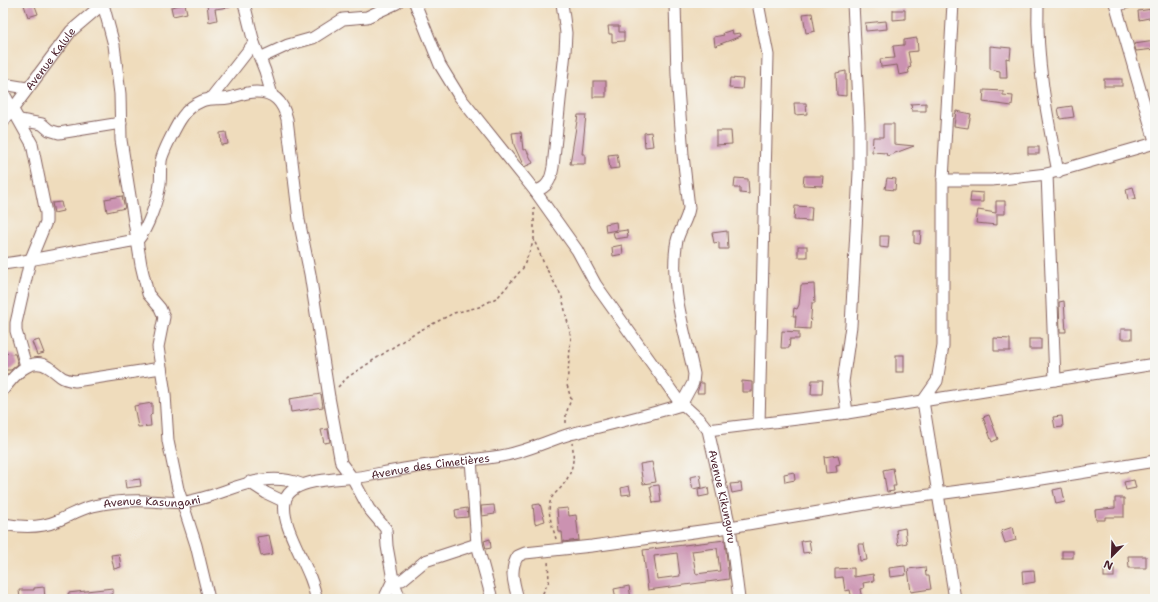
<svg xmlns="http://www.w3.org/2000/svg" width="1158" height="602" viewBox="0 0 1158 602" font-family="'Shantell Sans',sans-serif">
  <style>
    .building { fill: #cb92b1; fill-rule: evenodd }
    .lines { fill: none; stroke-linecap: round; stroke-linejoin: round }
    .minor-casing { stroke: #84615e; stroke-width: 13 }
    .path { stroke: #84615e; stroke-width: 1.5; stroke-dasharray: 3 3; stroke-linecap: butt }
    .minor { stroke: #fff; stroke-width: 11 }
    .labels { text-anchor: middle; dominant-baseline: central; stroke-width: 3; stroke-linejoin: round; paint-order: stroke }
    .street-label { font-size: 11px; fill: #4a1f2b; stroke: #f6f6f2 }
  </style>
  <rect width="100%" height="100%" fill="#f6f6f2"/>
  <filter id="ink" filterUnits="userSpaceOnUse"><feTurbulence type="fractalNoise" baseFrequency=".025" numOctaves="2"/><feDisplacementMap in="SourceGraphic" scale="8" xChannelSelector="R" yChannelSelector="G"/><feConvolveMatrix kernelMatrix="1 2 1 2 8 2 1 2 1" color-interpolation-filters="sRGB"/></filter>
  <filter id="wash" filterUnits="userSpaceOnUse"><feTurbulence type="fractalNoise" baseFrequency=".012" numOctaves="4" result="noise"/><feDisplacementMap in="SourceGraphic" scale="16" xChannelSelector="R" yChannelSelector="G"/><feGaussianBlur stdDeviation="0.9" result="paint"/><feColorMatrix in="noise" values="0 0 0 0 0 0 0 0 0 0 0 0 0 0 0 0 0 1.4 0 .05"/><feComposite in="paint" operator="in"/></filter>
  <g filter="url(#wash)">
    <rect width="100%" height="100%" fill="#efdcbc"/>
    <g id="blocks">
      <g class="building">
        <polygon points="34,3 38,14 28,17 24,5"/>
        <polygon points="207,3 229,3 230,7 215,9 217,20 209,22"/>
        <polygon points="185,4 187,13 173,16 171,7"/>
        <polygon points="1152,9 1154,17 1139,20 1138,11"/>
        <polygon points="893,10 905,10 905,19 893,20"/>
        <polygon points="812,13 815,31 806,33 803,14"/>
        <polygon points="886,21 887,29 866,31 865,23"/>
        <polygon points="608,26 619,26 619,32 624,32 624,41 612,42 612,34 609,34"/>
        <polygon points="732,30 733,34 740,33 741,36 715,46 714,37 724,35 723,33"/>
        <polygon points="917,38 918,51 908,52 911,67 908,68 909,73 899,75 897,65 881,67 880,59 895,58 893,46 904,45 904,40"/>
        <polygon points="1155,41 1155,49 1136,51 1134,44"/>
        <polygon points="990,46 1011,48 1010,59 1006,58 1007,78 1000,78 1000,71 990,69"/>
        <polygon points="846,71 846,96 837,95 836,73"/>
        <polygon points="730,78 743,79 742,89 729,88"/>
        <rect x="1104" y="79" width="18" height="7"/>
        <rect x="593" y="81" width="13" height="16"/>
        <polygon points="984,90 1003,91 1003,95 1013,96 1012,106 983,102"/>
        <polygon points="794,103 806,103 807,114 795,115"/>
        <polygon points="926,103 926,111 912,111 911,104"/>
        <polygon points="1072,106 1074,117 1060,119 1058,108"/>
        <polygon points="956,111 971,114 968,128 954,126"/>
        <polygon points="578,115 586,115 582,154 585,154 585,164 570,164"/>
        <polygon points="883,124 894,124 894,144 914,146 887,156 886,153 872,152 873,137 883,137"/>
        <polygon points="716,131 731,131 732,144 716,145"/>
        <polygon points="226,132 228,144 221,145 220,133"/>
        <polygon points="521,132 523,150 526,149 533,163 524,167 514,145 512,133"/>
        <polygon points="651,132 653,146 645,147 644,133"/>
        <rect x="1028" y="147" width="11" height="7"/>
        <polygon points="617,154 619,168 610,169 608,155"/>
        <polygon points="804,176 823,176 822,186 803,185"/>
        <polygon points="735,178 748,179 749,194 740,193 740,188 734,188"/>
        <polygon points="887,178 896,179 895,190 885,189"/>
        <polygon points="1133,187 1136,198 1128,200 1126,189"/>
        <polygon points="971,192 983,193 983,202 970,202"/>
        <polygon points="122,196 125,208 107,212 105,199"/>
        <polygon points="996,201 1005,201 1005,214 997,214 997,225 976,223 978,210 996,213"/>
        <polygon points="61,202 63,211 54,213 52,203"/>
        <polygon points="795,206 812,207 811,221 794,220"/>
        <polygon points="616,222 617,230 606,232 605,224"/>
        <polygon points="627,230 628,237 615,239 613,232"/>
        <polygon points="727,231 728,249 719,249 719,242 714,243 712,233"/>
        <polygon points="914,231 921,231 920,244 914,243"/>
        <polygon points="880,236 889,236 888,248 880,247"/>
        <polygon points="622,245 623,254 613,256 612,247"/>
        <rect x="798" y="246" width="9" height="11"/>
        <polygon points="814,284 815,303 812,303 810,329 795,328 796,316 793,316 794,308 797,309 799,305 801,285"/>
        <polygon points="1064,301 1066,332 1060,332 1059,302"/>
        <rect x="1121" y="329" width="11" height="10"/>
        <polygon points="782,331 799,332 799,339 790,339 789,348 781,348"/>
        <polygon points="994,338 1010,339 1010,351 994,351"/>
        <rect x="1029" y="339" width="12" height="10"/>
        <polygon points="39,340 44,353 37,355 32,342"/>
        <polygon points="3,353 15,354 18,364 11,370 3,370"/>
        <rect x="896" y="355" width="8" height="17"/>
        <polygon points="812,380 823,380 822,394 811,394"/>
        <polygon points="742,381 752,382 752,392 742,392"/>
        <polygon points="700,383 704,383 704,393 697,393"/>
        <polygon points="321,394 323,407 291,412 289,399"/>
        <polygon points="152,403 152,414 150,416 151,426 138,427 134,406"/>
        <polygon points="989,415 998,439 992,442 983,417"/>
        <polygon points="1062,416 1063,427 1055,428 1053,417"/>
        <polygon points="328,429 330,442 324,443 321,430"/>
        <polygon points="838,455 840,464 836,465 837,472 826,473 824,457"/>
        <polygon points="652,462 656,482 643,484 640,464"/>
        <polygon points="893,468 896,486 893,486 894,491 887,492 883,470"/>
        <polygon points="794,472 795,480 785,482 784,474"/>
        <polygon points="700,475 702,487 693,489 690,477"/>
        <polygon points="140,479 141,486 126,488 125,481"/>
        <polygon points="1134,480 1136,488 1126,490 1124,482"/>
        <polygon points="741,483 742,491 732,493 730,484"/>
        <polygon points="659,485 661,502 653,503 650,486"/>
        <polygon points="629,486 631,494 622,495 621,488"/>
        <polygon points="708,487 709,495 699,497 698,489"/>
        <polygon points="1062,488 1065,502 1056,504 1053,490"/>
        <polygon points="1115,498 1124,498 1124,517 1105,517 1105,520 1096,520 1095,510 1115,508"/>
        <polygon points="540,504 545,521 535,524 533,505"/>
        <polygon points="494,505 495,514 482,516 481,506"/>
        <polygon points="467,508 468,517 456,518 455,510"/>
        <polygon points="568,508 569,516 576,515 579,540 563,542 562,532 559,532 557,509"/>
        <polygon points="1013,527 1016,540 1005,543 1001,531"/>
        <polygon points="905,528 907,543 898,545 896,530"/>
        <polygon points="269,535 273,554 261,556 257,537"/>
        <polygon points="490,539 491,548 486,549 484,541"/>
        <path d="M725 540 729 579 648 590 643 550ZM717 548 720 571 696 574 692 551ZM677 553 680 576 657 579 654 556Z"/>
        <polygon points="809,540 811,552 803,553 801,541"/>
        <polygon points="858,544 864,544 867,560 860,561"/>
        <rect x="1062" y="551" width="11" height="7"/>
        <polygon points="119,554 121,567 114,569 111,555"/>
        <polygon points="1128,556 1146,556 1146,568 1129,568"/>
        <polygon points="905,566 906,575 890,577 889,568"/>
        <polygon points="925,567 926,576 929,576 931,589 911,592 908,569"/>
        <polygon points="854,568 854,577 873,574 874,581 863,583 864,588 860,589 862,599 852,599 850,590 845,591 843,577 835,578 835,569"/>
        <rect x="1104" y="569" width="10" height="8"/>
        <polygon points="1034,570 1035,582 1023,584 1022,571"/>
        <polygon points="629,586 631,599 616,599 614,589"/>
        <polygon points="44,587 45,599 20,599 19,590 34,590 34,588"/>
        <polygon points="113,588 113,594 69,599 68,593"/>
      </g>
    </g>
  </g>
  <g filter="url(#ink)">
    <use href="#blocks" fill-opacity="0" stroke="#84615e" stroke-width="1"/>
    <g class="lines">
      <defs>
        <g id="minor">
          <polyline points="244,3 254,43 265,71 272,95"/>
          <path id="s1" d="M415 3 440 65 459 96 535 191 577 250 596 285 678 400 700 420 708 430 730 527 739 599"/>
          <path d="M675 3 677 75 683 155 689 208C687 222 677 232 676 246 670 290 685 331 694 374L693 383 681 405"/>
          <polyline points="758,3 768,55 759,424"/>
          <polyline points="953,3 943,180 943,346 937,381 923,401 955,599"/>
          <path d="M1038 3C1036 61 1047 116 1058 172"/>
          <polyline points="1115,3 1155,141"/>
          <polyline points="103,4 114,45 120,94 121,140 141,265 148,294 160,308 164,317 158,347 165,394 168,441 178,489 196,545 209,599"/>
          <polyline points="1116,5 1126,3"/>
          <polyline points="260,58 288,45 313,38 343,19 367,17 397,3"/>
          <polyline points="3,84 27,88"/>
          <polyline points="3,92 32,144 46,213 46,222 30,261 16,323 16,331 26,366"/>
          <polyline points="211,98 254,43"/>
          <polyline points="20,120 42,124 49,130 59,133 121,123"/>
          <path id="s2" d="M3 122 71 31 104 3"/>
          <polyline points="1047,174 1055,380"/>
          <polyline points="943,180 992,180 1047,174 1155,143"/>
          <path d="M535 191C548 188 551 179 553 167L565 52 566 33 562 3"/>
          <path d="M3 264C49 258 93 247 138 240 148 228 158 199 160 184 161 176 160 169 161 162 161 155 178 122 183 116 187 110 195 104 202 101 211 97 220 100 229 98 238 96 246 92 256 92 274 92 283 102 287 119L299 220 310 274 329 397 341 463 353 479 369 509 386 529 387 546 393 580 400 599"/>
          <path d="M3 390C13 377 30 355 48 367 60 374 58 379 75 381L161 368"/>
          <polyline points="847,413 843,382 851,326 859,172 859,124 853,3"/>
          <polyline points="708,430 847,413 1155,364"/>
          <polyline points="471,459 477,544 492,599"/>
          <polyline points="249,482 266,493 285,502"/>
          <path id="s3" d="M3 524C19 527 41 528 57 521 69 516 80 509 93 506 111 502 129 500 147 501 159 501 172 504 184 502 224 497 259 468 301 484"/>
          <polyline points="393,580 402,580 425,561 477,544"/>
          <path id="s4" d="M316 599C313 569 280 529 285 502 289 476 346 480 366 476 387 472 408 468 429 465 453 461 477 460 501 456 525 452 547 441 570 434 607 425 645 416 681 405"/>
          <polyline points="384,599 393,580"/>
          <path d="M518 599C514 584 509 569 518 556L525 553 592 546 730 527 884 501 998 486 1155 461"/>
        </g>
      </defs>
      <use href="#minor" class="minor-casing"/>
      <g class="path">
        <polyline points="963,4 991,7"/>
        <polyline points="534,207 534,240 545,266 562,297 571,337 567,385 571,399 566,414 566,424"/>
        <polyline points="338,387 348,377 413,334 454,313 479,307 498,297 523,268 534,240"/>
        <path d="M556 539C553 527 546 512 551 499 554 493 560 490 563 485 573 472 575 458 572 443"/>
        <polyline points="540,599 549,581 548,560"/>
      </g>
      <use href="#minor" class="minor"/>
    </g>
  </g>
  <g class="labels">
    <g class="street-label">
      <text stroke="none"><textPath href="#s2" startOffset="79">Avenue Kalule</textPath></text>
      <text stroke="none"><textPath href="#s4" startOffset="258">Avenue des Cimetières</textPath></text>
      <text stroke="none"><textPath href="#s1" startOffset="589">Avenue Kikunguru</textPath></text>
      <text stroke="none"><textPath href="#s3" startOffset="153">Avenue Kasungani</textPath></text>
    </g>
  </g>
  <rect width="1158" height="602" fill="none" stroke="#f6f6f2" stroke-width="16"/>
  <g transform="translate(1112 556) rotate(203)" stroke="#f6f6f2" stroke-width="3" paint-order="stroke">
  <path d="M0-3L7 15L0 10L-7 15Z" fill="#4a1f2b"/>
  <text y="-6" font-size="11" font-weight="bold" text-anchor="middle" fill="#4a1f2b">N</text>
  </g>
</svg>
